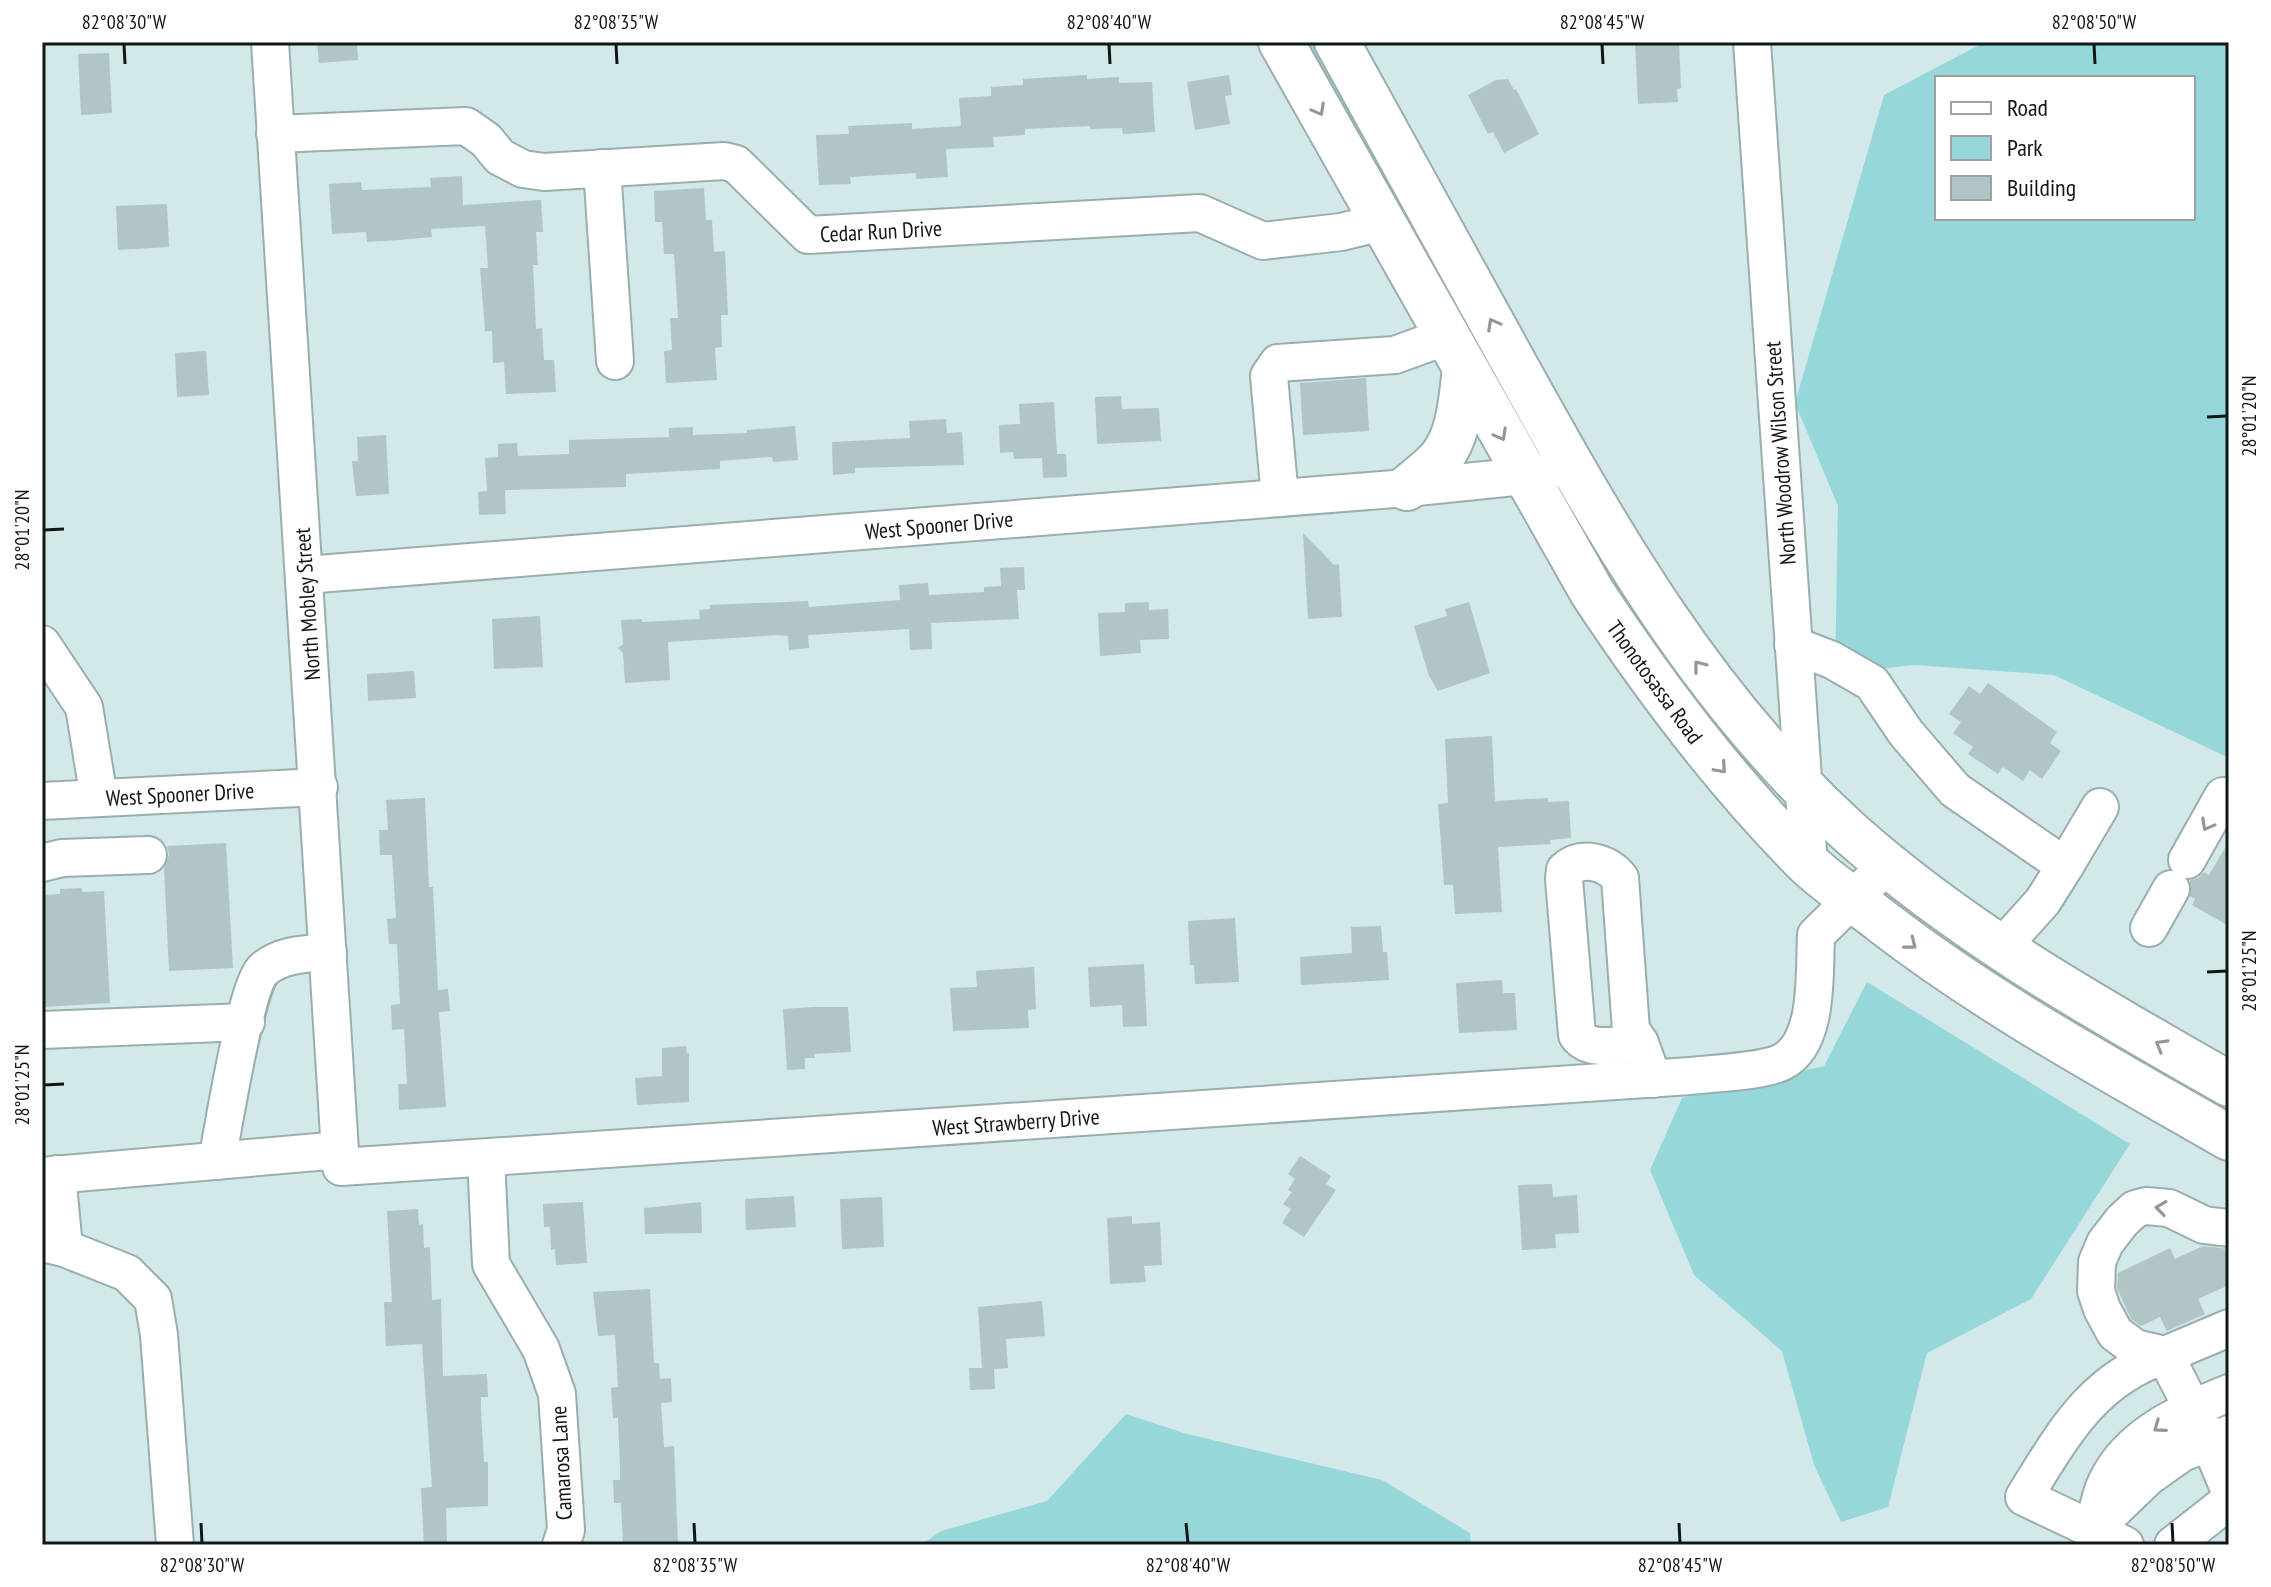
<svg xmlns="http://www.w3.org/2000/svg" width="2271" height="1587" viewBox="0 0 2271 1587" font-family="'PT Sans Narrow',sans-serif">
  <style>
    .green { fill: #96d8da; fill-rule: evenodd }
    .building { fill: #b1c5c6 }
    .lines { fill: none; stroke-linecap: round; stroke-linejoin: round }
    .minor-casing { stroke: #9aaeaf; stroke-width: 40 }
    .major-casing { stroke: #9aaeaf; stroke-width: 48 }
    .minor { stroke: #fff; stroke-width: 36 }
    .major { stroke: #fff; stroke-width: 44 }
    .oneway { stroke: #939797 }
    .ticks { fill: none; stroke: #101718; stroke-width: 3 }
    .labels { text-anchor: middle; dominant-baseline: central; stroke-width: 6; stroke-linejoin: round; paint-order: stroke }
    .street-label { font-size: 22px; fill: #101718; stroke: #fff }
    .neatline { fill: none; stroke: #101718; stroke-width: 3 }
    .ticks-label { font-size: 20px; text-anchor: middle; fill: #101718 }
  </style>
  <rect width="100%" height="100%" fill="#d3e8e8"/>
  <g class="green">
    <polygon points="1298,42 1320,42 1486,348 1501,389"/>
    <path d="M1985 42H2229V758L2054 675 1914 665 1835 674 1838 506 1795 403 1884 95ZM1937 78H2193V218H1937Z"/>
    <polygon points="1867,982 2130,1144 2031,1299 1927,1353 1888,1507 1841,1522 1814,1465 1782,1351 1694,1275 1650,1170 1682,1098 1824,1066"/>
    <polygon points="1126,1414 1187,1434 1382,1480 1470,1533 1471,1545 921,1545 941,1531 1047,1501"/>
  </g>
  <g class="building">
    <polygon points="317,42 357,42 358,60 319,63"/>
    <polygon points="1635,42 1679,42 1681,88 1677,89 1678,102 1638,104"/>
    <polygon points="109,53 112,113 81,115 78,54"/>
    <polygon points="1087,75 1087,79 1119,77 1119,83 1152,82 1155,132 1123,134 1122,128 1090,129 1090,126 1025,129 1025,135 993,137 994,147 946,149 948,177 916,179 916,173 850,177 851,184 819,185 816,135 849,134 848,126 912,123 912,129 961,126 959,98 991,96 991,87 1023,85 1023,79"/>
    <polygon points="1229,75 1232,95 1225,96 1230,124 1195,130 1187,82"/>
    <polygon points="1508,79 1514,90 1516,89 1539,134 1504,153 1493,132 1488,134 1468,95 1496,80"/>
    <polygon points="462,176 463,205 541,200 543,232 536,232 538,265 533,265 536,329 542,328 544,360 554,360 556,392 506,394 504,362 493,363 492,331 485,331 480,268 488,268 485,226 431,229 432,237 399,240 367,242 366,232 332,234 329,184 361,182 362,190 431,187 430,178"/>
    <polygon points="704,188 706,220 712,220 714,252 725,251 728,315 721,315 722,347 715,348 717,380 666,383 664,351 672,350 670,318 678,318 674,254 664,254 662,222 655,222 654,191"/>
    <polygon points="167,204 169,247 118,250 116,206"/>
    <polygon points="206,351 209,395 177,397 175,353"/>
    <polygon points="1366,378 1369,431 1303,435 1300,383"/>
    <polygon points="1121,396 1122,409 1159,408 1161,441 1097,444 1095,397"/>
    <polygon points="1054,402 1057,454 1066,454 1067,477 1043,478 1042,458 1014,459 1013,452 1000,453 999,425 1020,424 1019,404"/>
    <polygon points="946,419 947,433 962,432 964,465 855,468 855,473 833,475 832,442 910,438 909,421"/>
    <polygon points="795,426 798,460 773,462 772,457 720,461 720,469 626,474 626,487 505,490 506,514 479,515 478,492 487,491 485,458 498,457 498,444 517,443 518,456 569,454 569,440 669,437 669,428 693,427 693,435 747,433 747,430"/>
    <polygon points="386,435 389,494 356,496 352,461 358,461 357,437"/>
    <polygon points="1303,533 1334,565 1339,564 1342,617 1308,619"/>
    <polygon points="1024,567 1025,590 1017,590 1019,619 931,623 932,649 910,650 909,629 808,635 809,648 789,650 788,636 778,635 668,642 670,680 625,683 623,653 618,648 623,644 621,620 642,619 642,622 700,619 699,610 710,609 710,605 808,601 809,607 900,600 899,585 928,583 929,595 984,592 984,587 1001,586 1000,568"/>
    <polygon points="1149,602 1149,610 1168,609 1169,639 1140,640 1141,653 1100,656 1098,613 1125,612 1125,603"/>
    <polygon points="1469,602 1490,673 1438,691 1429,676 1414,626 1447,616 1445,609"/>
    <polygon points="540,616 543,667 494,669 492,619"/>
    <polygon points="414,671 416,698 368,701 367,674"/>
    <polygon points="1988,683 2057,732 2050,743 2061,751 2042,779 2030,770 2023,781 2003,767 1998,774 1968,754 1973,747 1953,733 1961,722 1949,714 1969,686 1980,694"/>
    <polygon points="1492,736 1495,801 1548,798 1548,802 1569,801 1571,838 1550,840 1551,844 1498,847 1502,912 1455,914 1453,885 1444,885 1438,804 1448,803 1445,739"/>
    <polygon points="425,798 429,887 433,887 438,990 448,989 450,1011 439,1012 446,1107 399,1110 398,1084 407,1084 404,1029 392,1030 391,1005 400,1004 397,944 389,944 387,919 396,918 392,855 380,855 379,830 388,830 386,800"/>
    <polygon points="2229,841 2229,926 2192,905 2195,899 2190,896 2190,880 2198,878 2204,872 2209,875"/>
    <polygon points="226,843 233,968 169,971 164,868 169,855 167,846"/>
    <polygon points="82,888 82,892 104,891 110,1003 44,1007 42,1001 42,895 60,894 60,889"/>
    <polygon points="1235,918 1239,982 1195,984 1194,965 1190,965 1188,921"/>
    <polygon points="1381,926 1383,952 1387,952 1389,980 1301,985 1300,957 1352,953 1351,927"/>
    <polygon points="1144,964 1147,1026 1123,1027 1122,1005 1090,1007 1088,967"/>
    <polygon points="1034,967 1036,1009 1028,1010 1029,1028 953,1031 950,988 977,987 976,971"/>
    <polygon points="1502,980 1503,993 1515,993 1517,1030 1459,1033 1456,983"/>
    <polygon points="813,1007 848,1007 851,1052 814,1054 815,1058 805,1058 805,1069 787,1070 783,1009"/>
    <polygon points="686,1046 687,1053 689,1053 689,1102 637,1105 635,1078 662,1076 662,1048"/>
    <polygon points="1300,1156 1331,1176 1326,1184 1336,1190 1304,1237 1282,1223 1291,1209 1283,1204 1292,1192 1288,1190 1295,1179 1288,1174"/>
    <polygon points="1552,1184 1553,1197 1577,1195 1579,1233 1555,1234 1556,1248 1522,1250 1518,1185"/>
    <polygon points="794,1196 796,1227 746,1230 745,1199"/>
    <polygon points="882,1197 884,1247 842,1249 840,1199"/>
    <polygon points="583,1202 587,1263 556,1265 555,1249 551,1250 550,1227 544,1227 543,1204"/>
    <polygon points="701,1202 702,1233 645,1234 644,1208"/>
    <polygon points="418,1209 419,1225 423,1224 424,1248 430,1247 432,1300 441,1299 443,1376 487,1374 488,1397 481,1397 481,1410 484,1462 488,1462 488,1506 446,1508 447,1545 424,1545 421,1488 432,1487 422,1344 386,1346 384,1302 392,1302 387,1211"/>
    <polygon points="1132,1216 1132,1224 1160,1222 1162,1265 1144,1266 1146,1282 1110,1284 1107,1218"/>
    <polygon points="2203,1246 2229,1249 2229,1285 2198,1299 2205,1314 2167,1331 2160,1317 2141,1326 2131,1319 2117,1288 2118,1273 2170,1248 2175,1259"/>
    <polygon points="650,1289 654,1363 659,1363 660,1379 671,1378 672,1402 661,1403 664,1447 674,1446 678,1545 623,1545 621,1503 614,1503 613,1480 620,1480 620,1467 618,1418 613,1418 611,1388 618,1387 615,1335 598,1336 593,1292"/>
    <polygon points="1042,1301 1045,1336 1006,1339 1008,1368 994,1369 995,1389 970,1390 969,1368 982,1368 978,1307"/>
  </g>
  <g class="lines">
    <defs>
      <g id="minor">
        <path d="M270 42 341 1167 1690 1076C1713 1073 1762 1072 1782 1062 1820 1043 1814 971 1816 935L1888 864"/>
        <polyline points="1752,42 1809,865"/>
        <polyline points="275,134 466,126 486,140 500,157 523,169 544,172 724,161 736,164 808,235 1200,213 1263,241 1341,232 1382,222"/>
        <polyline points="602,168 615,361"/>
        <polyline points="1280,498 1269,376 1278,363 1395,355 1447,336"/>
        <polyline points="305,575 1407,488 1524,476 1571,465"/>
        <polyline points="42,644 84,707 99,798"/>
        <polyline points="1793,645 1832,660 1872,683 1906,733 1955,790 2065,866 2100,807"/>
        <polyline points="42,801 319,787"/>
        <polyline points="2187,860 2223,796 2229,799"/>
        <polyline points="42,863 62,858 148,855"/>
        <polyline points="2149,928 2171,889"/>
        <polyline points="2000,949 2043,901 2065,866"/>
        <polyline points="42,1030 246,1022"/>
        <path d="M1640 1043C1620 1044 1590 1053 1577 1035L1564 879 1565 870C1582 855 1607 862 1620 878L1631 1030 1640 1043 1653 1079"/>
        <polyline points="486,1158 491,1264 541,1349 557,1394 566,1530 561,1545"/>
        <path d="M217 1161C223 1130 246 984 264 969 282 954 306 954 328 952"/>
        <polyline points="42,1176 340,1150"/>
        <polyline points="2229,1228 2204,1225 2169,1208 2146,1206 2135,1209 2122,1221 2105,1243 2097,1262 2096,1291 2102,1309 2115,1333 2135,1348 2165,1355 2229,1328"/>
        <polyline points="42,1243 64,1248 57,1174"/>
        <polyline points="64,1248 127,1273 153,1299 159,1335 175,1545"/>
        <polyline points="2095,1528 2148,1477 2182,1453 2229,1434"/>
        <path d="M2093 1531C2097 1515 2099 1497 2106 1483 2129 1434 2182 1412 2229 1393"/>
        <path d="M2125 1545 2024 1497C2063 1435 2091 1380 2165 1355L2209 1441 2229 1489"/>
        <polyline points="2173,1545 2229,1501"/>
      </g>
      <g id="major">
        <path d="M1281 42 1592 592C1656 689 1725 781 1807 863 1830 885 1859 903 1884 923 1992 1006 2111 1070 2229 1138"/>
        <path d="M1337 42C1396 149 1455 256 1514 363 1609 534 1701 698 1848 831 1963 934 2096 1008 2229 1084"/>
        <path d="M1407 488C1418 479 1431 469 1440 459 1460 434 1461 400 1465 369"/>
      </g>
    </defs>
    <use href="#minor" class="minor-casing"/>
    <use href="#major" class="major-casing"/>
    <use href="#minor" class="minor"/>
    <use href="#major" class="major"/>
  </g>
  <defs><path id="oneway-chevron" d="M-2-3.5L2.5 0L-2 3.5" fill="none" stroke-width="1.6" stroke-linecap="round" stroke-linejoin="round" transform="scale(2)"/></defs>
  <g class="oneway">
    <use href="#oneway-chevron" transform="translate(1319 110) rotate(61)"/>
    <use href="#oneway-chevron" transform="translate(1493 324) rotate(-119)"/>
    <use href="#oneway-chevron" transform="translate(1501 435) rotate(61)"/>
    <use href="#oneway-chevron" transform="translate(1699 666) rotate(-128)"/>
    <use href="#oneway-chevron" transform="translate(1721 768) rotate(48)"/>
    <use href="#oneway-chevron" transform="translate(2207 825) rotate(119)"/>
    <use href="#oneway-chevron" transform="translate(1911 944) rotate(38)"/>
    <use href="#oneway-chevron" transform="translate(2161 1045) rotate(-150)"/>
    <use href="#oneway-chevron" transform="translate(2161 1208) rotate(-172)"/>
    <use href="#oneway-chevron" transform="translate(2159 1427) rotate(144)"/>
  </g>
  <path class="ticks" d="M124 44 125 64M616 44 617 64M1109 44 1110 64M1602 44 1603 64M2094 44 2095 64M2207 417 2227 416M44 530 64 529M2207 972 2227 971M44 1085 64 1084M201 1523 202 1543M694 1523 695 1543M1186 1523 1188 1543M1679 1523 1680 1543M2172 1523 2173 1543"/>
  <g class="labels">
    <g class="street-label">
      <text transform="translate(881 231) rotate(-3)">Cedar Run Drive</text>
      <text transform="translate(1780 453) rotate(-94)">North Woodrow Wilson Street</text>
      <text transform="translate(939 525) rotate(-5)">West Spooner Drive</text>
      <text transform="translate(307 604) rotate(-94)">North Mobley Street</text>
      <text transform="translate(1655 682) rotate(54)">Thonotosassa Road</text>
      <text transform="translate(180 794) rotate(-3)">West Spooner Drive</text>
      <text transform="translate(1016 1122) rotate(-4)">West Strawberry Drive</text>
      <text transform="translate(561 1463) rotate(-93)">Camarosa Lane</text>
    </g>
  </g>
  <rect width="2271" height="1587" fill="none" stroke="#ffffff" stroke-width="88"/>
  <rect x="1935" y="76" width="260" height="144" fill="#ffffff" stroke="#9fa2a3" stroke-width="2"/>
  <rect x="1951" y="102" width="40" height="12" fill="#ffffff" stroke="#9fa2a3" stroke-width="2"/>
  <text x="2007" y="116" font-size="24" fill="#101718">Road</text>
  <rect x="1951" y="136" width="40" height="24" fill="#96d8da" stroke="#9fa2a3" stroke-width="2"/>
  <text x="2007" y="156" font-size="24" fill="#101718">Park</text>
  <rect x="1951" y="176" width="40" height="24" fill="#b1c5c6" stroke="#9fa2a3" stroke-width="2"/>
  <text x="2007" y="196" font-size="24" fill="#101718">Building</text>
  <rect x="44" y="44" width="2183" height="1499" class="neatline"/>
  <g class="ticks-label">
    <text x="124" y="29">82°08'30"W</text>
    <text x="616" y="29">82°08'35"W</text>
    <text x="1109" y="29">82°08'40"W</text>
    <text x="1602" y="29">82°08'45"W</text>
    <text x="2094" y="29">82°08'50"W</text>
    <text transform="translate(2249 416) rotate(-90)" y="7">28°01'20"N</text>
    <text transform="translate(22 530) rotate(-90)" y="7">28°01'20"N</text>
    <text transform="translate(2249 971) rotate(-90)" y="7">28°01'25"N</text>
    <text transform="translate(22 1085) rotate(-90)" y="7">28°01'25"N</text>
    <text x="202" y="1572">82°08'30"W</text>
    <text x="695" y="1572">82°08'35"W</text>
    <text x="1188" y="1572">82°08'40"W</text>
    <text x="1680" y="1572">82°08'45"W</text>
    <text x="2173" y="1572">82°08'50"W</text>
  </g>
</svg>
